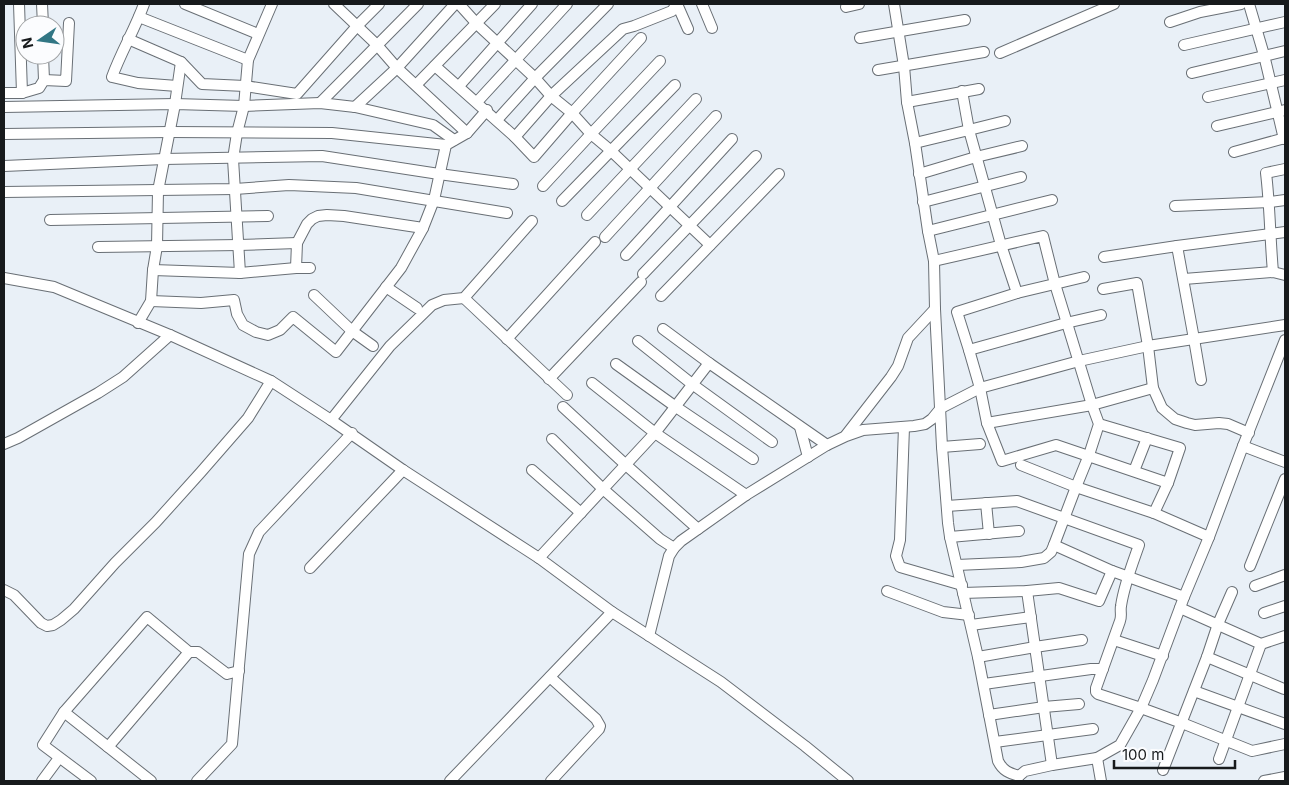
<svg xmlns="http://www.w3.org/2000/svg" width="1289" height="785" viewBox="0 0 1289 785" font-family="Inter,sans-serif">
  <style>
    .lines { fill: none; stroke-linecap: round; stroke-linejoin: round }
    .minor-casing { stroke: #696f75; stroke-width: 12 }
    .minor { stroke: #fff; stroke-width: 10 }
  </style>
  <rect width="100%" height="100%" fill="#e9f0f7"/>
  <g class="lines">
    <defs>
      <g id="minor">
        <polyline points="19,4 22,93"/>
        <polyline points="42,4 43,25"/>
        <path d="M144 4C135 29 121 52 112 77L138 83 177 86"/>
        <polyline points="185,4 258,34"/>
        <polyline points="334,4 377,45 397,68 467,133"/>
        <polyline points="459,4 477,24 535,78 551,96 572,113 591,134 609,149 710,245"/>
        <polyline points="677,4 688,29"/>
        <polyline points="702,4 712,28"/>
        <path d="M894 4 904 66 907 102 915 143 928 231 934 261 935 309 942 447 948 523 950 537 978 657 998 761C1003 771 1009 773 1019 776"/>
        <polyline points="1249,4 1264,55 1284,139"/>
        <polyline points="846,7 859,4"/>
        <polyline points="139,17 248,60"/>
        <polyline points="1170,22 1200,12 1241,4"/>
        <polyline points="860,38 965,20"/>
        <polyline points="128,39 181,62 202,84 245,86 297,94 358,25 379,4"/>
        <polyline points="1184,45 1285,22"/>
        <polyline points="1000,53 1114,4"/>
        <polyline points="43,55 44,80"/>
        <polyline points="435,66 515,137 534,157 572,113 641,38"/>
        <polyline points="878,70 984,52"/>
        <polyline points="1192,73 1285,51"/>
        <polyline points="416,85 495,4"/>
        <polyline points="459,86 532,4"/>
        <polyline points="962,91 969,130 1005,121"/>
        <polyline points="4,93 22,93 39,88 44,80 66,81 69,23"/>
        <polyline points="1208,97 1285,80"/>
        <polyline points="477,102 567,4"/>
        <polyline points="907,102 979,89"/>
        <polyline points="320,103 418,4"/>
        <polyline points="4,107 175,104 244,106 320,103 355,107 433,125 454,140"/>
        <polyline points="355,107 397,68 455,4"/>
        <polyline points="497,120 535,78 608,4"/>
        <polyline points="1217,126 1285,110"/>
        <polyline points="4,134 170,132 332,133 446,145"/>
        <polyline points="515,137 551,96 623,29 634,26 672,11 677,4"/>
        <polyline points="915,143 969,130 1001,245 1017,293 957,312 969,350 980,388 987,423 1002,461 1056,445 1168,483"/>
        <polyline points="1234,152 1285,138"/>
        <polyline points="4,166 164,159 322,156 439,174 513,184"/>
        <polyline points="919,174 976,157 1022,146"/>
        <polyline points="543,186 591,134 660,61"/>
        <polyline points="4,192 235,189 289,185 356,188 507,213"/>
        <polyline points="562,201 675,85"/>
        <polyline points="923,202 1021,177"/>
        <polyline points="1175,206 1270,202 1285,200"/>
        <polyline points="587,215 696,99"/>
        <polyline points="50,220 268,216"/>
        <polyline points="928,231 1052,200"/>
        <polyline points="605,237 716,116"/>
        <polyline points="1177,246 1194,339 1201,380"/>
        <polyline points="98,247 239,245 297,243"/>
        <polyline points="626,255 732,139"/>
        <polyline points="1104,257 1177,246 1285,232"/>
        <polyline points="934,261 1043,236 1055,284 1092,405 1099,424 1089,455 1076,487 1054,545 1051,552 1044,558 1021,562 957,565"/>
        <polyline points="310,268 296,268 297,243 307,224 312,219 318,216 327,215 344,216 423,228"/>
        <polyline points="153,270 240,273 296,268"/>
        <path d="M1273 272C1270 239 1270 206 1266 173L1285 169"/>
        <polyline points="240,273 233,159 237,133 244,106 248,60 272,4"/>
        <polyline points="643,274 756,156"/>
        <polyline points="4,278 54,287 170,335 271,381 331,420 403,470 539,558 612,612 721,682 805,746 848,781"/>
        <polyline points="1184,279 1273,272 1285,275"/>
        <polyline points="386,287 417,308"/>
        <polyline points="1103,289 1137,283 1148,346 1153,388 1162,408 1175,419 1187,423 1195,425 1219,423 1228,424 1249,433"/>
        <polyline points="1017,293 1084,277"/>
        <polyline points="314,295 352,331 373,346"/>
        <polyline points="661,296 779,174"/>
        <polyline points="464,298 567,395"/>
        <polyline points="151,301 201,303 234,300 237,314 243,325 256,332 268,335 280,330 293,317 336,352 401,268 423,228 434,200 446,145 467,133 487,110"/>
        <polyline points="138,323 151,301 153,270 157,246 158,191 175,104 181,62"/>
        <polyline points="663,329 709,363 827,445"/>
        <polyline points="507,339 595,242"/>
        <polyline points="638,341 692,384 772,442"/>
        <polyline points="969,350 1066,323 1101,315"/>
        <polyline points="616,364 676,407 753,459"/>
        <polyline points="549,379 641,282"/>
        <polyline points="592,383 655,433 746,495"/>
        <polyline points="563,407 626,465 698,529"/>
        <polyline points="331,420 390,346 432,305 444,300 464,298 532,221"/>
        <polyline points="987,423 1092,405 1153,388"/>
        <polyline points="1099,424 1180,448 1168,483 1154,513"/>
        <polyline points="800,427 808,457"/>
        <polyline points="904,427 900,540 896,556 900,567 962,585"/>
        <polyline points="846,435 891,377 898,366 908,338 935,309"/>
        <polyline points="552,439 603,489 660,539 674,548"/>
        <polyline points="4,444 18,438 98,393 123,377 170,335"/>
        <polyline points="1243,446 1285,462"/>
        <polyline points="942,447 980,444"/>
        <polyline points="1021,465 1076,487 1154,513 1209,537"/>
        <polyline points="532,470 581,513"/>
        <polyline points="1134,471 1147,438"/>
        <polyline points="986,503 989,534"/>
        <path d="M947 506 1017 501 1139 545C1132 565 1124 585 1121 606 1120 611 1122 616 1120 621L1096 688V692L1098 694 1141 708 1182 723 1252 751 1285 744"/>
        <polyline points="950,537 1019,531"/>
        <polyline points="1054,545 1112,571 1184,597"/>
        <polyline points="539,558 655,433 709,363"/>
        <polyline points="1250,566 1285,479"/>
        <polyline points="310,568 403,470"/>
        <polyline points="1255,586 1285,575"/>
        <polyline points="4,590 14,595 41,623 47,626 53,625 61,620 74,609 115,563 156,522 201,472 248,418 271,381"/>
        <polyline points="887,591 943,612 969,615"/>
        <polyline points="1027,591 1052,765"/>
        <polyline points="963,593 1027,591 1059,588 1099,601 1112,571"/>
        <polyline points="1180,608 1261,644 1285,636"/>
        <polyline points="1264,613 1285,606"/>
        <polyline points="971,625 1031,617"/>
        <polyline points="649,636 669,556 674,548 681,541 746,495 827,445 846,436 863,430 914,426 925,424 932,419 941,408 980,388 1079,361 1148,346 1285,325"/>
        <polyline points="1114,640 1163,656"/>
        <polyline points="978,657 1035,647 1082,640"/>
        <polyline points="1207,657 1284,689"/>
        <polyline points="550,677 596,719 600,726 599,729 551,781"/>
        <polyline points="984,684 1091,669 1103,669"/>
        <polyline points="1194,691 1285,724"/>
        <polyline points="64,712 151,781"/>
        <polyline points="989,715 1044,707 1079,704"/>
        <polyline points="995,742 1093,729"/>
        <polyline points="108,747 189,652"/>
        <polyline points="1097,758 1101,781"/>
        <polyline points="1219,759 1261,644"/>
        <polyline points="1163,770 1207,657 1218,624 1232,592"/>
        <polyline points="1019,776 1025,771 1052,765 1097,758 1120,745 1141,708 1153,680 1184,597 1209,537 1243,446 1285,340"/>
        <polyline points="42,781 59,758"/>
        <polyline points="91,781 43,745 64,712 147,617 189,652 198,652 227,674 239,671"/>
        <polyline points="197,781 232,744 249,554 259,532 352,433"/>
        <polyline points="450,781 612,612"/>
        <polyline points="1264,781 1285,777"/>
      </g>
    </defs>
    <use href="#minor" class="minor-casing"/>
    <use href="#minor" class="minor"/>
  </g>
  <rect width="1289" height="785" fill="none" stroke="#171a1c" stroke-width="10"/>
  <g transform="translate(40 40) rotate(257)"><circle r="24" fill="#fbfcfe" stroke="#a0a2a4"/>
  <path d="M0-4L9 19L0 12L-9 19Z" fill="#317684"/>
  <text y="-8" font-size="14" font-weight="bold" text-anchor="middle" fill="#171a1c">N</text>
  </g>
  <path d="M1114 760v8h121v-8" fill="none" stroke="#171a1c" stroke-width="2.5"/>
  <text x="1122" y="760" font-size="15" fill="#171a1c" stroke="#fbfcfe" stroke-width="4" paint-order="stroke">100 m</text>
</svg>
